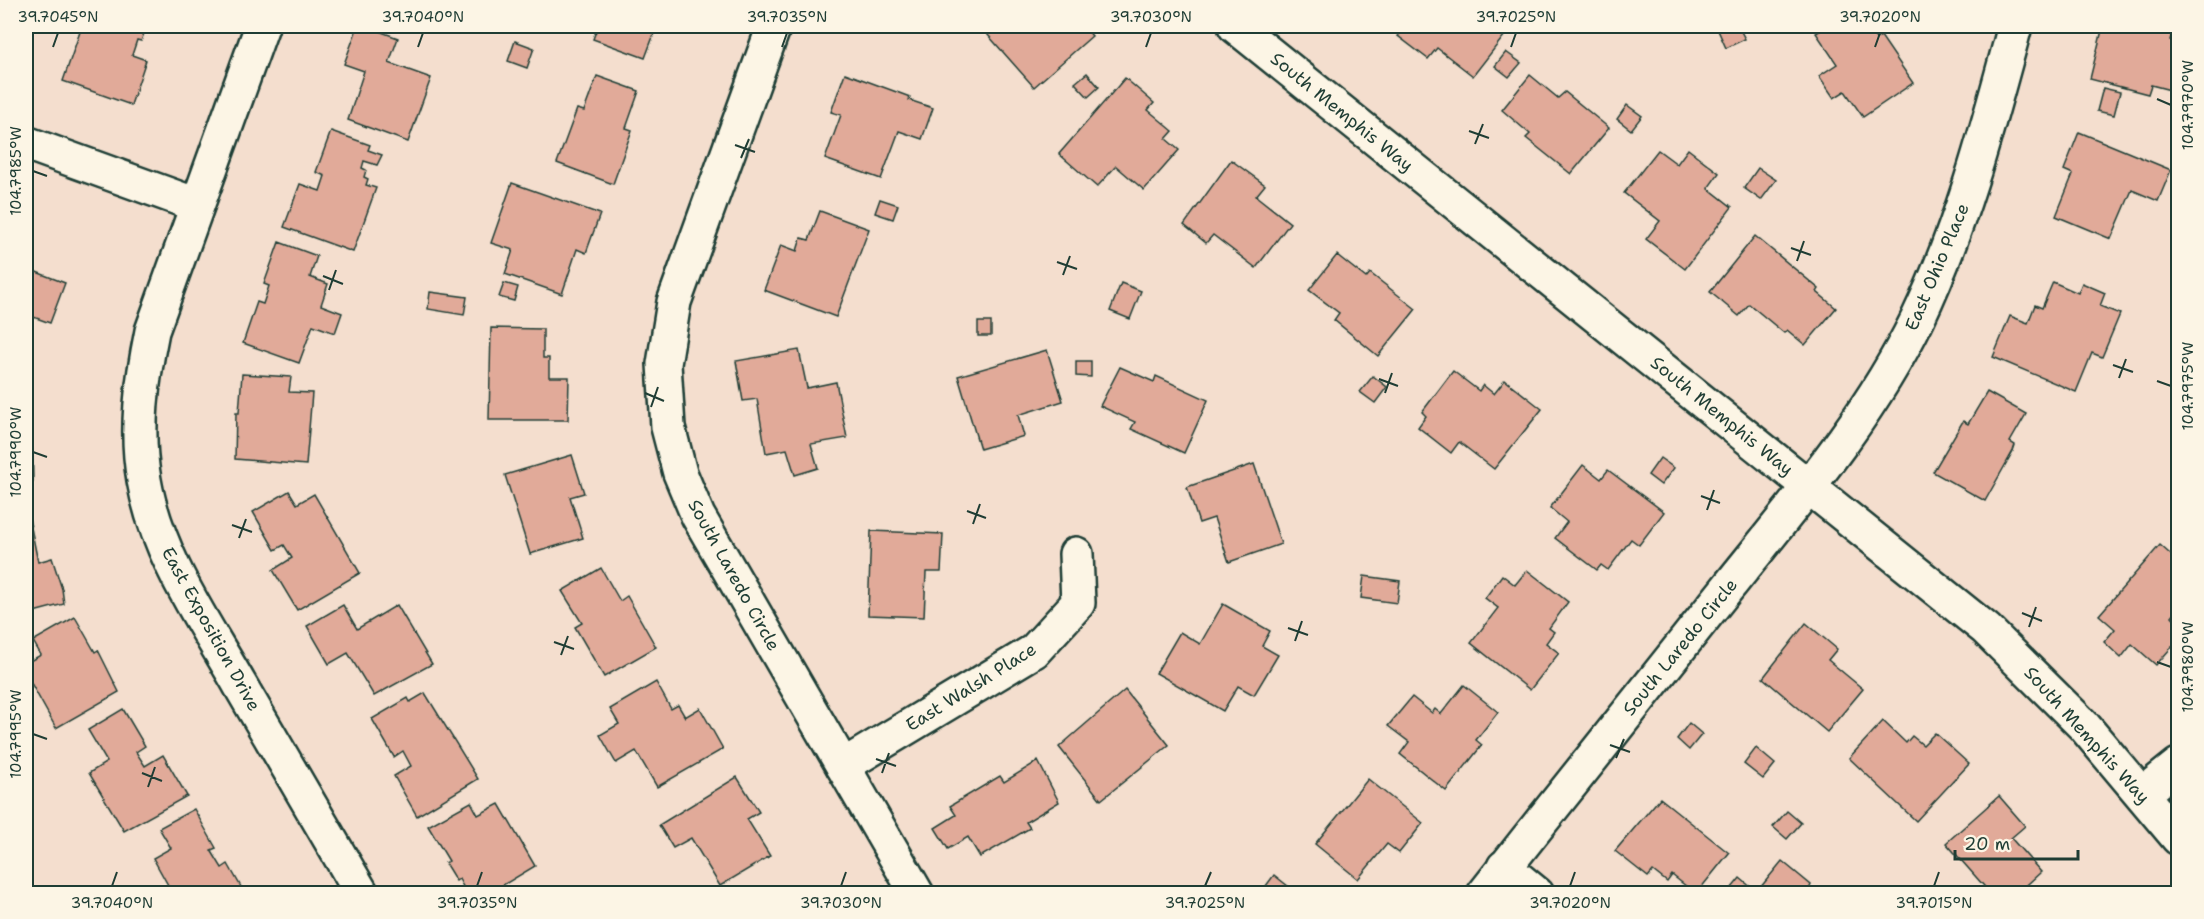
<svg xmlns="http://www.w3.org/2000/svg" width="2204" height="919" viewBox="0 0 2204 919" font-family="'Shantell Sans',sans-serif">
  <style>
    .building { fill: #e1aa99; stroke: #1f3d34; stroke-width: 1.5 }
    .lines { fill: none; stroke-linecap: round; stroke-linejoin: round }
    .minor-casing { stroke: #1f3d34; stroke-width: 38 }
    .minor { stroke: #fcf5e5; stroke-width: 33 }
    .ticks { fill: none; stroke: #1f3d34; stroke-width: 2 }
    .labels { text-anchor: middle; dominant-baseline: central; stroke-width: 4.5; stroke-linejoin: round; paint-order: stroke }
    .street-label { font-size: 18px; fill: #1f3d34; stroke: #fcf5e5 }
    .neatline { fill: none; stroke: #1f3d34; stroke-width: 2 }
    .ticks-label { font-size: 15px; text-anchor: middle; fill: #1f3d34 }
  </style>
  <rect width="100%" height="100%" fill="#f4dece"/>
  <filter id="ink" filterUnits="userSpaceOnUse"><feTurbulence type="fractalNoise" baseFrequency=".0167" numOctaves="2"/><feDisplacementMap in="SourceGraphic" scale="12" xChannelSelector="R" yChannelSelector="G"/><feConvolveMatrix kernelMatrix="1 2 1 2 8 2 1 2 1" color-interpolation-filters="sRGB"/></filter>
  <g filter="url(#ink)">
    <g class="building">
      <polygon points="82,26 147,26 141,41 137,40 132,55 146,60 131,105 63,81"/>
      <polygon points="358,26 365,26 398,38 389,63 431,78 408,142 348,120 364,71 344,64"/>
      <polygon points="598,26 657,26 645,58 593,39"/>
      <polygon points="980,26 1084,26 1092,36 1034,87"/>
      <polygon points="1406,26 1500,26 1508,31 1473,76 1437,48 1428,59 1398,36"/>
      <polygon points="1724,26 1738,26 1745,39 1726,48 1717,28"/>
      <polygon points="1828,26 1867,26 1876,39 1881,36 1913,83 1863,117 1845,91 1834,98 1819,76 1837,64 1816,33"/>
      <polygon points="2103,26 2174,26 2170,40 2178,43 2178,92 2151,85 2148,94 2090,79"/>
      <polygon points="515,41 534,48 527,68 508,61"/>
      <polygon points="1506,52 1521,63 1509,77 1495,66"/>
      <polygon points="845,73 910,97 909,100 933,108 922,139 899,131 881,179 825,159 841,115 831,112"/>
      <polygon points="1087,73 1099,87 1088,97 1075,83"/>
      <polygon points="1530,75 1558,98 1565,92 1609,128 1571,174 1526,138 1530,134 1502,110"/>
      <polygon points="597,76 639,91 626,128 632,130 613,184 557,163 577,109 584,111"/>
      <polygon points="1125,78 1154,103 1148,110 1173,131 1166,139 1179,150 1144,190 1116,166 1097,187 1059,154"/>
      <polygon points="2103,88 2120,92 2114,115 2097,111"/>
      <polygon points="1627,105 1642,116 1631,130 1617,119"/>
      <polygon points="331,131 370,145 368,150 382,155 377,165 364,161 362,168 366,170 364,177 368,179 366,185 376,188 353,252 284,227 300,184 320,191 325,176 316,172"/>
      <polygon points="2079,132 2171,170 2158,201 2132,190 2111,239 2056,216 2073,174 2064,170"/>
      <polygon points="1688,149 1719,173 1708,188 1732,207 1685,269 1646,239 1660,221 1624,193 1658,150 1677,164"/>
      <polygon points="1231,160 1265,185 1256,196 1290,223 1256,268 1213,235 1206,243 1184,225"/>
      <polygon points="1758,168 1776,180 1761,200 1744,188"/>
      <polygon points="512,183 600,214 586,253 577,249 562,294 505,274 513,250 491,243"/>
      <polygon points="880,199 898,205 893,219 875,213"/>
      <polygon points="820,211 869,229 836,317 764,290 781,245 797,251 801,238 809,240"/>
      <polygon points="1755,236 1819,289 1817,292 1836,308 1805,345 1787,330 1784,333 1749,304 1739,316 1710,292"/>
      <polygon points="279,242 317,256 310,277 328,284 321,305 342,313 335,333 313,325 299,363 243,343 257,302 263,304 269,286 264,284"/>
      <polygon points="1337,255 1366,278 1370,273 1416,309 1378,356 1334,320 1339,313 1309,290"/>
      <polygon points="26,268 65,283 50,323 28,315 26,323"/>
      <polygon points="2053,282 2078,293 2082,283 2105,293 2100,306 2120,314 2102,357 2092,353 2076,392 1993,357 2010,316 2028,323 2035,305 2042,308"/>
      <polygon points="504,283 518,287 514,301 499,297"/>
      <polygon points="1121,283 1141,291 1130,319 1110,311"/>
      <polygon points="430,292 467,297 464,315 428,309"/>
      <rect x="978" y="322" width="13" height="14"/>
      <polygon points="491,328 543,329 543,358 549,358 549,377 569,377 568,420 489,420"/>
      <polygon points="799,350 807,388 836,382 847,438 811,444 818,468 795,475 787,449 766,453 757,399 743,401 736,361"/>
      <polygon points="1047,350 1063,401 1018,415 1024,436 980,449 958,376"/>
      <polygon points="1076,361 1091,361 1091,377 1076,376"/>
      <polygon points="1120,367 1154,382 1156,376 1208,400 1184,453 1131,429 1135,422 1100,406"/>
      <polygon points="1453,371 1479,391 1483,385 1494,394 1505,380 1542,409 1494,469 1459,442 1451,453 1418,427 1426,416 1422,412"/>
      <polygon points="242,374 291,377 289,392 312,393 306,465 235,459 236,413 239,413"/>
      <polygon points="1373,376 1387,387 1375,403 1360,392"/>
      <polygon points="1987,392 2026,414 2010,442 2015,445 2013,451 1985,501 1933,472 1963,421 1968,424"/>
      <polygon points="26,396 27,435 32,435 33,481 26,482"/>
      <polygon points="572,455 584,493 570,497 583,538 530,554 505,475"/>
      <polygon points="1660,458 1674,468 1661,485 1648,475"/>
      <polygon points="1254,464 1281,544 1229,562 1214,518 1199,523 1187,487"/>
      <polygon points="1583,465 1601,479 1608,470 1664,512 1639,545 1631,539 1608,570 1601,565 1597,570 1555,538 1567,522 1550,508"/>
      <polygon points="289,491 297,504 314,494 360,573 297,610 273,570 292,558 284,545 275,550 253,512"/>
      <polygon points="26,503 38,562 52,558 62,589 64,604 26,614"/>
      <polygon points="871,531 943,534 941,572 926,572 924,617 868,615"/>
      <polygon points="2160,545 2178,561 2178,608 2172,616 2178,623 2178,640 2156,665 2132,644 2121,658 2104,642 2115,629 2099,615"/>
      <polygon points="601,568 620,601 627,596 656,647 604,677 575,627 582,623 562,591"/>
      <polygon points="1527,570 1568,602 1549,628 1554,632 1546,643 1559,653 1530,690 1471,643 1498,608 1485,598 1502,575 1515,585"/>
      <polygon points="1364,576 1400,581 1397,603 1361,598"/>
      <polygon points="1223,604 1270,631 1262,646 1278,655 1254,695 1238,686 1223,711 1156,673 1180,632 1200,644"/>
      <polygon points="343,605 357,629 397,605 432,664 374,696 348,653 329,664 307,626"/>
      <polygon points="75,617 95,652 98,650 119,692 56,728 26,674 26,663 41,655 33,641"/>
      <polygon points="1806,623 1837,649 1828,660 1863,689 1827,732 1763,678"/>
      <polygon points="656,682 671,709 678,705 685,717 700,708 723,749 657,787 636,751 616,763 600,735 619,724 610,709"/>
      <polygon points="1464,685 1498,712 1476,740 1482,745 1446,791 1400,754 1409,742 1388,726 1412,697 1432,713 1435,709 1441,714"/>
      <polygon points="1125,690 1169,745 1101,800 1059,747"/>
      <polygon points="425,693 478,779 417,816 394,776 411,766 403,751 394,757 372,719 408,698 410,702"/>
      <polygon points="123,709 145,746 136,752 145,766 163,755 187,796 124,831 89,773 107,762 88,730"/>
      <polygon points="1883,721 1906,743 1912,736 1923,745 1935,733 1969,764 1916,821 1849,758"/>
      <polygon points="1689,723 1702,734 1689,750 1677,739"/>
      <polygon points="1756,748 1775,764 1763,779 1744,764"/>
      <polygon points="1038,761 1059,802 1026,822 1030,828 980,857 968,837 948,849 935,828 956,815 950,806 1000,776 1004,782"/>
      <polygon points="737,777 759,812 747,819 770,856 720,886 691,838 673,848 659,825"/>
      <polygon points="1368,779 1423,823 1399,853 1387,844 1358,879 1315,844"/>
      <polygon points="1999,796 2025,826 2011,838 2041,872 2017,894 1991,894 1946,843"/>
      <polygon points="1660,798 1729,853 1696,894 1672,875 1667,882 1653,871 1648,877 1615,851"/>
      <polygon points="471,802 478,815 499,804 535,866 488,894 467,894 459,879 456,881 445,863 449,861 428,826"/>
      <polygon points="194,809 216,848 211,850 222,868 228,864 245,894 173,894 153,858 171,848 159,828"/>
      <polygon points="1787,811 1801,823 1787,839 1773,827"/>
      <polygon points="1782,861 1811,885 1807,894 1766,894 1760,888"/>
      <polygon points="1274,875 1298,894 1260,894"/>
      <polygon points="1740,878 1759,894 1727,894"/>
    </g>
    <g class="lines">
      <defs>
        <g id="minor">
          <path d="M262 26 152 331C142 380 135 430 144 480 157 555 203 620 240 685 281 754 321 824 362 894"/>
          <polyline points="774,26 674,302 664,364 668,427 680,473 698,516 917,894"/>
          <polyline points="1235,26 1986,629 2084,726 2178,838"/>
          <polyline points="26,143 197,205"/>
          <polyline points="843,766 1034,651 1078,603 1076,554"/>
          <polyline points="2142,794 2178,765"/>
          <polyline points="1504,867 1537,894"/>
          <path d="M1484 894C1565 791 1647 689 1729 586 1797 501 1869 418 1917 320 1962 226 1988 126 2015 26"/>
        </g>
      </defs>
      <use href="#minor" class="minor-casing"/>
      <use href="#minor" class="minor"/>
    </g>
  </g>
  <path class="ticks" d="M53 47 58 33M418 47 423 33M782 47 787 33M1146 47 1151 33M1511 47 1516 33M1875 47 1880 33M2157 99 2171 105M1469 131 1489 138M1475 144 1483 124M735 145 755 152M741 158 749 139M33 171 47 176M1791 248 1811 255M1797 261 1804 241M1057 262 1077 269M1063 275 1070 256M323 276 343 284M329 290 336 270M2113 365 2133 372M2119 378 2126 359M1379 379 1398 386M2157 381 2171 386M645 393 664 401M1385 393 1392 373M651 407 658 387M33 452 47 457M1701 496 1720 503M1707 510 1714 490M967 511 986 518M973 524 980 504M232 525 252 532M239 538 246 519M2022 613 2042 621M2029 627 2036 607M1288 628 1308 635M1295 641 1302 621M554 642 574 649M561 655 568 636M2157 662 2171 667M33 734 47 739M1610 745 1630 752M1616 758 1624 739M876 759 896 766M142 773 162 781M882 773 889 753M148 787 155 767M112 886 117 872M477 886 482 872M841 886 846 872M1205 886 1211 872M1570 886 1575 872M1934 886 1939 872"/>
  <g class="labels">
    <g class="street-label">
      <text transform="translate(1342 112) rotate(39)">South Memphis Way</text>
      <text transform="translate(1937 267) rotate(-67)">East Ohio Place</text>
      <text transform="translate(1722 416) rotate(39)">South Memphis Way</text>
      <text transform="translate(734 575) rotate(61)">South Laredo Circle</text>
      <text transform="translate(211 629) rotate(61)">East Exposition Drive</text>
      <text transform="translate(1680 647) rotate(-51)">South Laredo Circle</text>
      <text transform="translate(971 687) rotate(-32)">East Walsh Place</text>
      <text transform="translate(2087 735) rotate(48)">South Memphis Way</text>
    </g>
  </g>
  <rect width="2204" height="919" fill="none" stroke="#fcf5e5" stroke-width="66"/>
  <path d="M1955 850v9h123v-9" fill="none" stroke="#1f3d34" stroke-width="3"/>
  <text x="1964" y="850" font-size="18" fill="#1f3d34" stroke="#fcf5e5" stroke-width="4.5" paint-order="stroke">20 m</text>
  <rect x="33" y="33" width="2138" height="853" class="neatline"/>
  <g class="ticks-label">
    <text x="58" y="22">39.7045°N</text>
    <text x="423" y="22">39.7040°N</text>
    <text x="787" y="22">39.7035°N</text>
    <text x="1151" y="22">39.7030°N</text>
    <text x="1516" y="22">39.7025°N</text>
    <text x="1880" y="22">39.7020°N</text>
    <text transform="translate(2188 105) rotate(-90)" y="5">104.7970°W</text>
    <text transform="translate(16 171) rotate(-90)" y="5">104.7985°W</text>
    <text transform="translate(2188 386) rotate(-90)" y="5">104.7975°W</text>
    <text transform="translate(16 452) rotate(-90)" y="5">104.7990°W</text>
    <text transform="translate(2188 667) rotate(-90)" y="5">104.7980°W</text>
    <text transform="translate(16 734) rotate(-90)" y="5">104.7995°W</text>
    <text x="112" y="908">39.7040°N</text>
    <text x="477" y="908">39.7035°N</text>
    <text x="841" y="908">39.7030°N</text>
    <text x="1205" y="908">39.7025°N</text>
    <text x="1570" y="908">39.7020°N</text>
    <text x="1934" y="908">39.7015°N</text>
  </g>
</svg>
